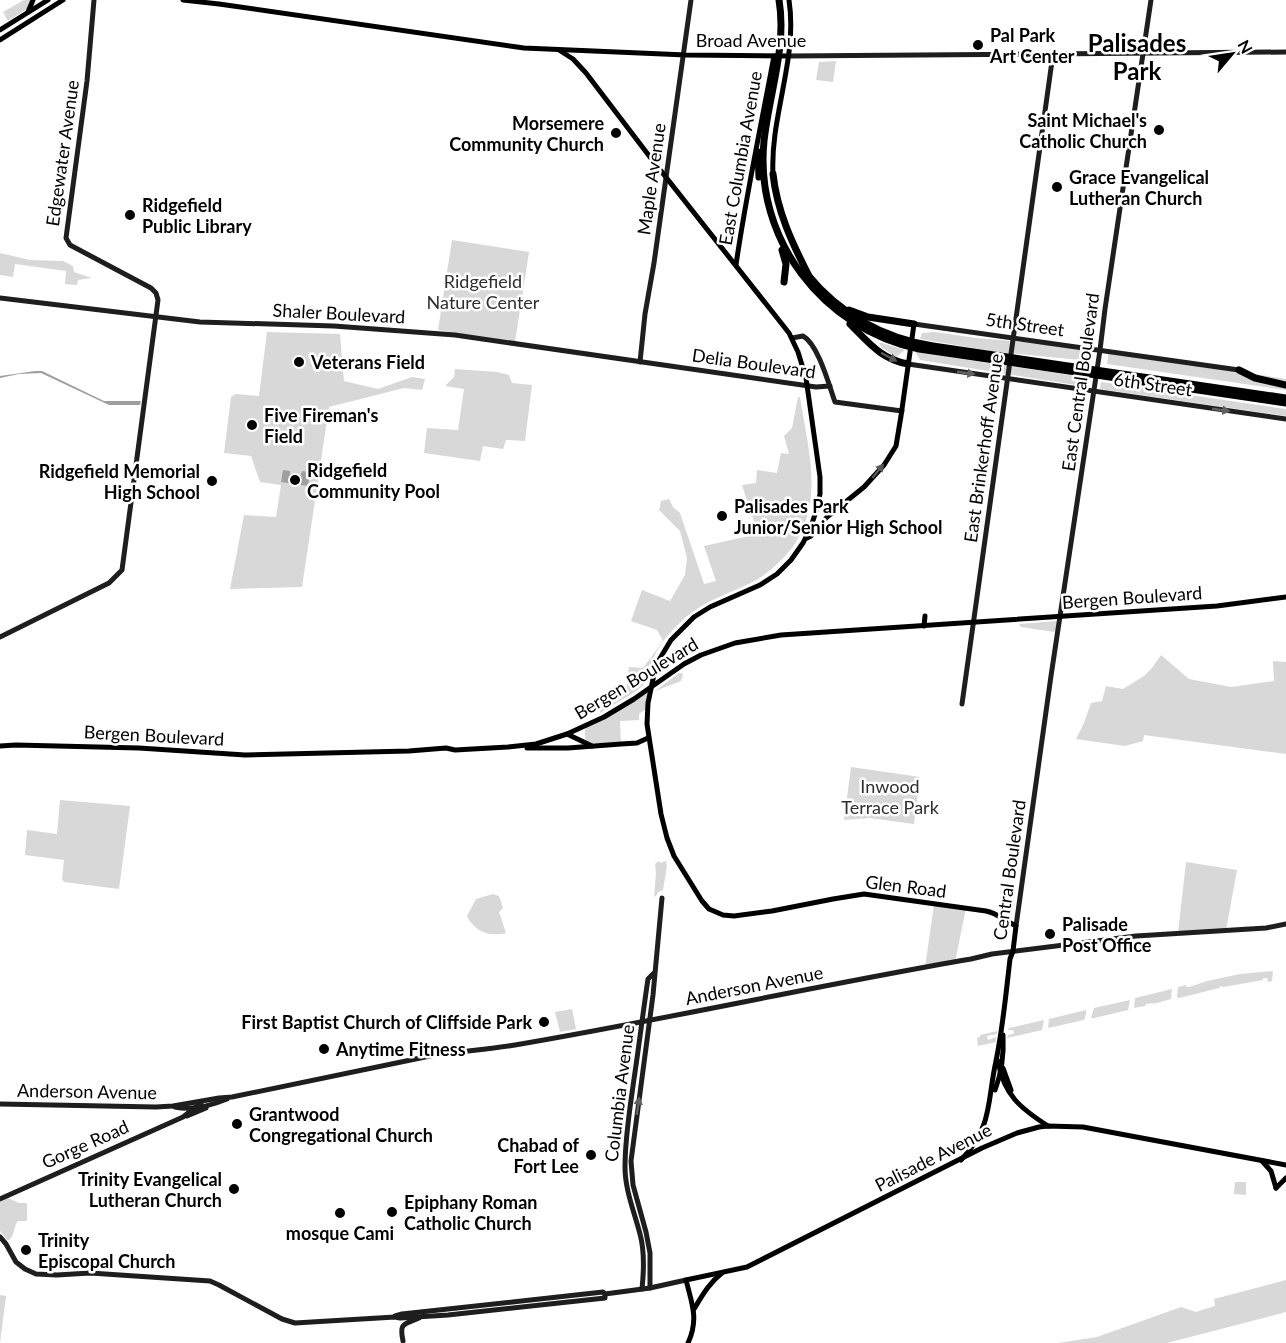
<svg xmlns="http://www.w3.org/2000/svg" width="1286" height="1343" viewBox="0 0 1286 1343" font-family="Lato,sans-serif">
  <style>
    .green { fill: #d8d8d8 }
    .water { fill: #9f9f9f }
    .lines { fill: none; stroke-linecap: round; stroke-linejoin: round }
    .secondary { stroke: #1e1e1e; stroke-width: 5 }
    .primary { stroke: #000; stroke-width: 5 }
    .highway { stroke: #000; stroke-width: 7 }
    .oneway { fill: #595959 }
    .oneway2 { fill: #626262 }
    .poi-dot { fill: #000; stroke: #fff; stroke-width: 2 }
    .labels { text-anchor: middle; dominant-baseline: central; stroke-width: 5; stroke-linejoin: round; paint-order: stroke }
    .poi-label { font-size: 18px; font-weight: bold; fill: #000; stroke: #fff; text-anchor: start }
    .street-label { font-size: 18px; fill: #000; stroke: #fff }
    .park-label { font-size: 18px; fill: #2f2f2f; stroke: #fff }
    .district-label { font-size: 24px; font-weight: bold; fill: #000; stroke: #fff }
  </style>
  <rect width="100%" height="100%" fill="#fff"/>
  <g class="green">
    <polygon points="24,0 31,0 27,9 8,21 3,12"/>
    <polygon points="836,61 833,82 816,80 819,62"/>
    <polygon points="452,240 529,252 515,342 438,330"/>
    <polygon points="0,253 30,260 63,261 73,266 74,272 92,278 78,280 77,285 65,284 66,271 15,264 13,277 0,275"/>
    <polygon points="267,332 340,334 344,381 378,389 412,377 425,379 422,390 404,388 329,407 302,587 230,589 244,515 276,517 281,485 260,482 251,456 224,453 231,397 236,394 259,396"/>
    <polygon points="935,332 976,338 1092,348 1090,361 997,352 920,339 922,333"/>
    <polygon points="879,343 882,343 905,350 896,357 882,348"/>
    <polygon points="1109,350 1286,379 1286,390 1107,364"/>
    <polygon points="915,352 1089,378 1088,387 920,360"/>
    <polygon points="455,369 497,372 509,375 512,383 532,385 525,441 506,440 503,449 483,446 480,461 424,453 427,428 458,430 464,389 445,386 454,377"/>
    <polygon points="1101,382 1286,409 1286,416 1100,389"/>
    <path d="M798 397H800C808 450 825 500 792 548 783 559 771 571 758 579 735 592 707 599 686 617 674 628 660 642 654 657 650 665 650 675 645 683 641 690 609 707 600 713L599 706C630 701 625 693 629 667L643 668 663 641 657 630 631 621 642 590 670 601 685 575 687 558 680 531 659 510 661 501 669 499 673 507 680 513 704 584 716 581 704 546 758 534 742 485 756 483 757 470 777 473 781 453 789 454 784 436 792 428Z"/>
    <polygon points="1056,621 1057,623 1056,630 1054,632 1021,627 1019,625 1020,624"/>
    <polygon points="1161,655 1189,679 1231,687 1274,681 1273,661 1286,662 1286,754 1144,735 1143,741 1125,746 1076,739 1084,723 1091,703 1102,701 1106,686 1123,689 1144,676 1152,668"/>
    <polygon points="679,673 682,673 683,675 681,681 655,691"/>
    <polygon points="651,687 647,708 639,714 639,720 620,721 621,744 588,743 585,739 585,727"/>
    <polygon points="851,767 920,777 914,824 870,818 844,820"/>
    <polygon points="60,800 130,806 119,889 64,882 62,879 64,860 25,855 27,830 57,834"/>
    <polygon points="659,861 661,863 666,861 667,866 663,890 658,892 657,895 654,897 656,873 655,864"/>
    <polygon points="1186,862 1237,870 1226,930 1178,933"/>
    <path d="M493 894 499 896 503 908 499 912 506 933C489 937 475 932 467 916L476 899Z"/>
    <polygon points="934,904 966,908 955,962 925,968"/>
    <polygon points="1272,971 1273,972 1272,981 1268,982 1267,978 1263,978 1263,980 1223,987 1221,986 1219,988 1179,998 1177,997 1178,987 1186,985 1186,987 1189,987 1207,981 1240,974"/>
    <polygon points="1172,989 1171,999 1153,1004 1153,1003 1146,1004 1145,1006 1134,1008 1135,998"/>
    <polygon points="1130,1000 1128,1010 1094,1018 1091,1018 1094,1008"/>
    <polygon points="572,1009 576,1029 560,1032 555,1012"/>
    <polygon points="1086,1010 1086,1015 1084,1020 1048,1028 1049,1019"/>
    <polygon points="1044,1020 1042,1030 1007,1038 1008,1035 1012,1034 1014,1033 1013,1030 1008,1030 1009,1028"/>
    <polygon points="997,1031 997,1034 987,1036 988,1040 996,1037 996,1042 978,1046 977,1038 980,1037 980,1035"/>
    <polygon points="1235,1182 1246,1182 1246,1195 1234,1194"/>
    <path d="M8 1198 19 1203H27V1221H18C13 1227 15 1235 9 1240H7L0 1231V1202Z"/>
    <polygon points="1286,1280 1286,1312 1167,1343 1058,1343 1097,1337 1181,1307 1196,1312 1215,1306 1214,1299"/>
    <polygon points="0,1295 6,1296 0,1343"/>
  </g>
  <g class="water">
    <polygon points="35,371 42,371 104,401 141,401 140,405 109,405 41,373 19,374 0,378 0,376"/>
    <polygon points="283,470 290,471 290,476 300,477 302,471 310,472 308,486 281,482"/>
  </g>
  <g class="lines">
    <g class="secondary">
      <polyline points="788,56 1286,52"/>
      <polyline points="0,298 200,322 334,326 455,335 816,387 830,386"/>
      <polyline points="914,324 1239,370"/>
      <path d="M792 338 803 336C818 344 829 385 835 402L902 411"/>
      <polyline points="640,362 645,314 654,263 691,0"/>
      <polyline points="908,364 1286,419"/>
      <polyline points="0,637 109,583 122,570 158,300 156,293 151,288 70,245 66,238 87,81 94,0"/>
      <polyline points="962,704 1053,54"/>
      <polyline points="1016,926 1051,676 1100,350 1105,309 1151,0"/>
      <path d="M0 1104 156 1107 173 1106 219 1098 232 1097 430 1056C458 1051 487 1050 515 1045 668 1019 819 985 971 959L992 954 1136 936 1266 928 1286 924"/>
      <path d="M175 1107C192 1111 210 1106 227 1099"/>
      <polyline points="187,1116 206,1108"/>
      <polyline points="0,1199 183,1117 201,1103"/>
      <polyline points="0,1237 6,1244 16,1262 25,1269 36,1274 57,1275 90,1273 210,1281 219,1285 282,1319 295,1323 395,1317 400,1318 448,1315 605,1298 605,1294"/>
      <polyline points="650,1288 650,1253 646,1232 633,1185 631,1161 653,995 662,898"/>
      <path d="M642 1289C644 1270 645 1252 640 1234 634 1211 625 1190 625 1167 625 1137 630 1108 634 1079 639 1046 643 1012 648 979L654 973"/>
      <polyline points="395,1316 402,1314 603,1292 605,1294 650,1288 686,1280"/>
      <path d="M403 1341C399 1322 404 1325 419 1318"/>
    </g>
    <g class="primary">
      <polyline points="183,0 219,4 524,48 686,55 788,56"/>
      <polyline points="28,12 33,0"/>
      <polyline points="0,30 48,0"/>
      <polyline points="0,40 63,0"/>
      <path d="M559 50 573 59 586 73 650 157 789 333 798 352 806 378 820 477V494L816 511 811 527 803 543 791 560 777 574 760 585 710 607 694 617 671 640 656 665 648 703 647 724 661 814 667 838 674 856 702 901 709 909 723 915 734 916 772 911 833 899 864 894 986 911C997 913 1005 921 1016 926L1013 951 1010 959C1006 993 1003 1027 996 1061 987 1101 993 1127 961 1160"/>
      <path d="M773 174C770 116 798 59 789 0"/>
      <path d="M736 265C746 195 761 126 774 56"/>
      <polyline points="807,538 811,536 827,517 864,487 884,465 896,446 901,416 914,324"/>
      <polyline points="924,626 925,616"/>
      <polyline points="567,734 592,746"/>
      <polyline points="0,746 16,745 139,748 245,755 409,751 446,748 455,750 508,747 536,744 567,734 604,717 634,699 684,664 701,655 735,643 781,635 1217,606 1286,597"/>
      <polyline points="527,748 568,748 621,744 637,743 648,738"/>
      <path d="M998 1061C1004 1095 1020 1108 1048 1126"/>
      <polyline points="1003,1068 1011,1090"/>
      <path d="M995 1090C1002 1072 1004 1054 1003 1035"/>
      <polyline points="1262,1161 1271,1171 1276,1188"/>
      <polyline points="1276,1188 1286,1178"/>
      <path d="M694 1309C702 1296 709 1283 722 1273"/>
      <path d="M688 1343C699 1319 692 1304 686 1280L747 1267 982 1148 1017 1133 1039 1127 1048 1126 1083 1127 1286 1165"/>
    </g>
    <g class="highway">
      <path d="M779 0C787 47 769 94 764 141 754 239 823 329 919 349L1286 403"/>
      <polyline points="758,152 759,177"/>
      <path d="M773 174C777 211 792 243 809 276"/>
      <polyline points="782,250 786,264 784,282"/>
      <path d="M807 274C840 314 882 338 933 346L1286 398"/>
      <polyline points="849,310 868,317 914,324"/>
      <path d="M850 324C869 343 881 359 908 364"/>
      <polyline points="1239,370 1255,378 1286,385"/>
    </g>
  </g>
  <defs><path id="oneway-solid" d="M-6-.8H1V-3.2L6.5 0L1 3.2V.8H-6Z" transform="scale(1.5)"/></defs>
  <g class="oneway">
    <use href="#oneway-solid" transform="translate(889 357) rotate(28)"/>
    <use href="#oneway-solid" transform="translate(878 471) rotate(-51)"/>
  </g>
  <g class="oneway2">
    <use href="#oneway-solid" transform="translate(966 373) rotate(8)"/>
    <use href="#oneway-solid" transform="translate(1221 410) rotate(8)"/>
    <use href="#oneway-solid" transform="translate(638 1106) rotate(-82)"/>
  </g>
  <g class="poi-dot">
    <circle cx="978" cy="45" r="6"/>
    <circle cx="1159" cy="130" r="6"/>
    <circle cx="616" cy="133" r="6"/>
    <circle cx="1057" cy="187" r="6"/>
    <circle cx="130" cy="215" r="6"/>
    <circle cx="299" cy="362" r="6"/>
    <circle cx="252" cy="425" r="6"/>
    <circle cx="295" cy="480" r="6"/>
    <circle cx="212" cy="481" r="6"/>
    <circle cx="722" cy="516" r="6"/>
    <circle cx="1050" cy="934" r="6"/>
    <circle cx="544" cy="1022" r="6"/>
    <circle cx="324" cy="1049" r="6"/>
    <circle cx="237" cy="1124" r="6"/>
    <circle cx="591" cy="1155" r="6"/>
    <circle cx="234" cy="1189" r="6"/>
    <circle cx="392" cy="1212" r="6"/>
    <circle cx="340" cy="1213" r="6"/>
    <circle cx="26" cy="1250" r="6"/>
  </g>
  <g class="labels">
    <g class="poi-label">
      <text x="990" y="35">Pal Park<tspan x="990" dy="21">Art Center</tspan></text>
      <text x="1147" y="120" text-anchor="end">Saint Michael's<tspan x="1147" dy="21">Catholic Church</tspan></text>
      <text x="604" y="123" text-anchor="end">Morsemere<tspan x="604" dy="21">Community Church</tspan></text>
      <text x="1069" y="177">Grace Evangelical<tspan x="1069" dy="21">Lutheran Church</tspan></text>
      <text x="142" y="205">Ridgefield<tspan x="142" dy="21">Public Library</tspan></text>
      <text x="311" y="362">Veterans Field</text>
      <text x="264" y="415">Five Fireman's<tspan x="264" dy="21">Field</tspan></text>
      <text x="307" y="470">Ridgefield<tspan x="307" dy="21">Community Pool</tspan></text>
      <text x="200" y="471" text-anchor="end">Ridgefield Memorial<tspan x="200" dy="21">High School</tspan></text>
      <text x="734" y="506">Palisades Park<tspan x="734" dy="21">Junior/Senior High School</tspan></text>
      <text x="1062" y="924">Palisade<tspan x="1062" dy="21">Post Office</tspan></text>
      <text x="532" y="1022" text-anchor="end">First Baptist Church of Cliffside Park</text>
      <text x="336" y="1049">Anytime Fitness</text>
      <text x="249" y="1114">Grantwood<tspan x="249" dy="21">Congregational Church</tspan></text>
      <text x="579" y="1145" text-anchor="end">Chabad of<tspan x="579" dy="21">Fort Lee</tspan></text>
      <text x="222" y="1179" text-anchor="end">Trinity Evangelical<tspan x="222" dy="21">Lutheran Church</tspan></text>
      <text x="404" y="1202">Epiphany Roman<tspan x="404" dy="21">Catholic Church</tspan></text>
      <text x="340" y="1233" text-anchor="middle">mosque Cami</text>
      <text x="38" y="1240">Trinity<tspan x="38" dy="21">Episcopal Church</tspan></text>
    </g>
    <g class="street-label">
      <text x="751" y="40">Broad Avenue</text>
      <text transform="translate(62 153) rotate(-82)">Edgewater Avenue</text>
      <text transform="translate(740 158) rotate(-80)">East Columbia Avenue</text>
      <text transform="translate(651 179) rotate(-82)">Maple Avenue</text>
      <text transform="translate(339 313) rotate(3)">Shaler Boulevard</text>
      <text transform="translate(1025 324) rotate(8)">5th Street</text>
      <text transform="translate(754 363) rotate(8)">Delia Boulevard</text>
      <text transform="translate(1080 382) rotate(-82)">East Central Boulevard</text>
      <text transform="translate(1153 384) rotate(8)">6th Street</text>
      <text transform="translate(983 448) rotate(-82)">East Brinkerhoff Avenue</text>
      <text transform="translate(1132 597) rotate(-4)">Bergen Boulevard</text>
      <text transform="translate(636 678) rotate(-31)">Bergen Boulevard</text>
      <text transform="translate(154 735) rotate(3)">Bergen Boulevard</text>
      <text transform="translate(1009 870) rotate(-82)">Central Boulevard</text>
      <text transform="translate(906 886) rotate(7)">Glen Road</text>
      <text transform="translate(754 985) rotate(-11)">Anderson Avenue</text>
      <text transform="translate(87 1091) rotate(1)">Anderson Avenue</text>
      <text transform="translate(619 1093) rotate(-83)">Columbia Avenue</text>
      <text transform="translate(85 1144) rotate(-24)">Gorge Road</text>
      <text transform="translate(933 1157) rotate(-27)">Palisade Avenue</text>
    </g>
    <g class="park-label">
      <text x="483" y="281">Ridgefield<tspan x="483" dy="21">Nature Center</tspan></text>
      <text x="890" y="786">Inwood<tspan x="890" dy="21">Terrace Park</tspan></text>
    </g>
    <g class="district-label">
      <text x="1137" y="42">Palisades<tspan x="1137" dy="28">Park</tspan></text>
    </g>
  </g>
  <g transform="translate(1232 54) rotate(61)" stroke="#ffffff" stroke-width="4.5" paint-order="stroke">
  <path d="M0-4.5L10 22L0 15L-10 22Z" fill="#000000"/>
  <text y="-9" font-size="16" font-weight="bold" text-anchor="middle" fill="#000000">N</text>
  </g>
</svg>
